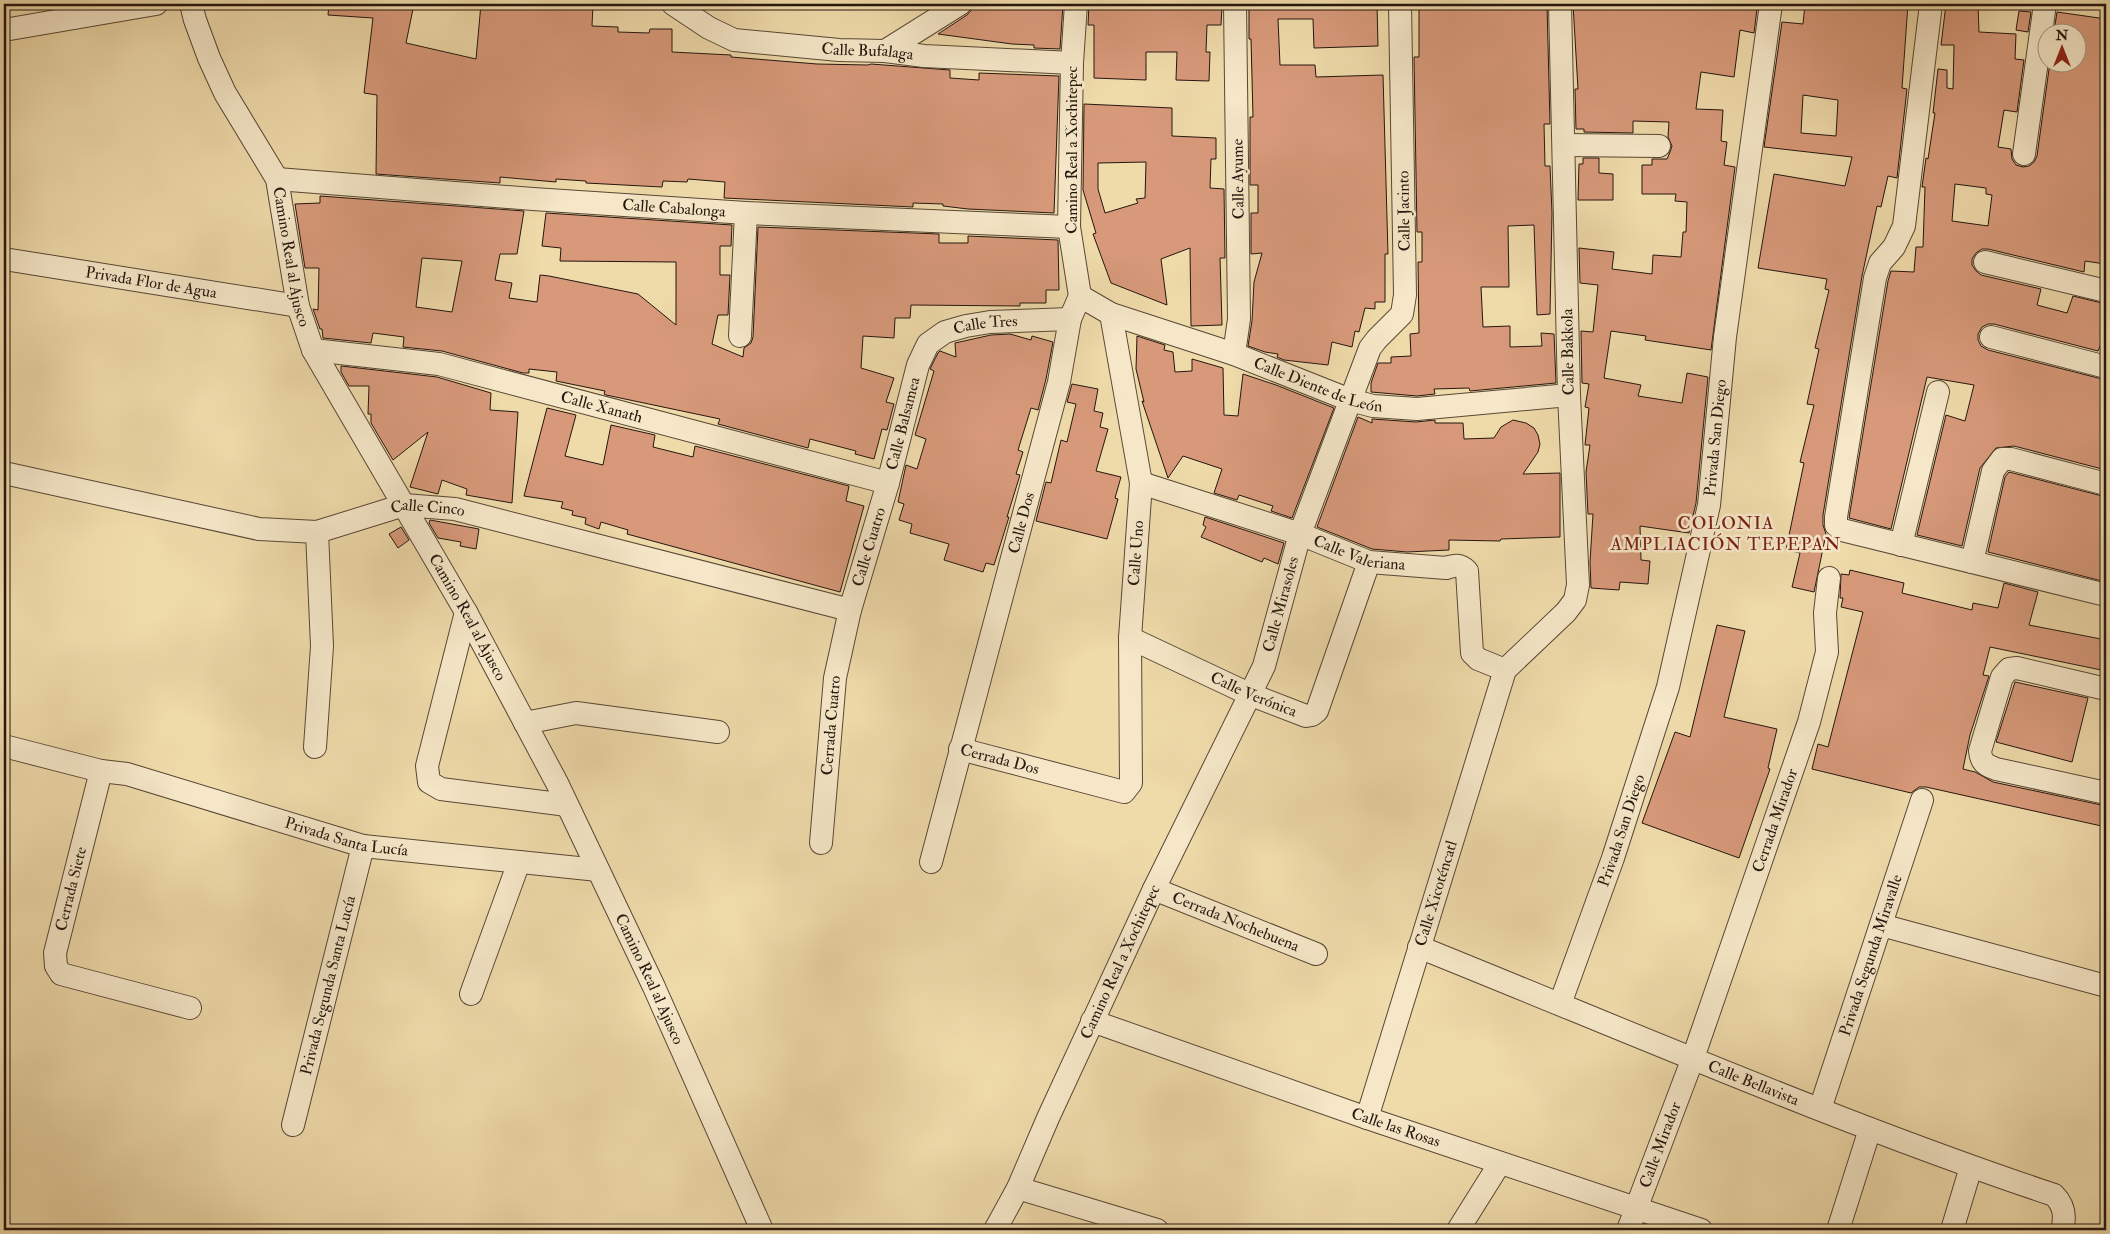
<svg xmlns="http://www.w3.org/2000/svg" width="2110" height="1234" viewBox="0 0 2110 1234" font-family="'IM FELL Double Pica',serif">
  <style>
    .building { fill: #d7997a; stroke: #25160e; fill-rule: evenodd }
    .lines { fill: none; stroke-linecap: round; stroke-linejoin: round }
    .minor-casing { stroke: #584735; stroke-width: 24 }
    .minor { stroke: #f5e7c8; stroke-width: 22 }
    .labels { text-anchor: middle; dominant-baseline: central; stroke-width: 5; stroke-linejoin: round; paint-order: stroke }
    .street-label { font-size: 16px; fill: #25160e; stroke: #f5e7c8 }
    .neighbourhood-label { font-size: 18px; letter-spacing: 1px; fill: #7a1f14; stroke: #f5e7c8 }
  </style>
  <rect width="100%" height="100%" fill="#efdaaa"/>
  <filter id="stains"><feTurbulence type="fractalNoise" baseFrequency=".004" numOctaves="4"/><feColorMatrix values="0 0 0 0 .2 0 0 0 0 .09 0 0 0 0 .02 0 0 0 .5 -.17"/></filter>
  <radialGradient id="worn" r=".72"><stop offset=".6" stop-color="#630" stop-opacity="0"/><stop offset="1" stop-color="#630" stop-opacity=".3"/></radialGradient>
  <g class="building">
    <polygon points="329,4 414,4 406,43 476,59 481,4 593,4 592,26 618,27 618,32 649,33 650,29 672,29 672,52 731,55 731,57 817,64 868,65 871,64 950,70 950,78 979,80 979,73 1059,76 1054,213 968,209 943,206 943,204 913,203 913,207 724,198 725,182 688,179 687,182 663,181 662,187 586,183 586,181 556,179 556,182 500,177 500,183 376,174 377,95 364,93 373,18 328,15"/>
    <polygon points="977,4 1063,4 1060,49 1034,48 1034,45 1012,44 938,34 967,15"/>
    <polygon points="1089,4 1222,6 1221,25 1207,25 1206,52 1210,52 1209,81 1176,80 1177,52 1146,52 1146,80 1094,78 1094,25 1088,25"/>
    <polygon points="1249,4 1377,4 1378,46 1314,48 1313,19 1278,19 1280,65 1315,65 1316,77 1383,75 1388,254 1385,254 1385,302 1375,302 1375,309 1365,308 1359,332 1355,331 1352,347 1332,342 1328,365 1284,360 1277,357 1278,354 1265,352 1248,346 1252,321 1254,282 1262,253 1251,254 1251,213 1258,213 1258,185 1250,185 1250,117 1253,117 1251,39 1249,39"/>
    <polygon points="1419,4 1547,4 1550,124 1544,124 1545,166 1550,166 1552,213 1550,314 1537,315 1534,225 1508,226 1509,287 1481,287 1483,327 1510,326 1510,347 1542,346 1541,333 1554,334 1556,383 1470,391 1469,388 1434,389 1435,394 1417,396 1371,392 1371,383 1378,363 1391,363 1391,357 1411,356 1410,334 1419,333 1418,262 1422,262 1422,232 1417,232 1414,57 1419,57"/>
    <polygon points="1573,4 1747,4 1747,7 1757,9 1754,33 1740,30 1734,77 1701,72 1696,109 1723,110 1721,141 1727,142 1724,165 1735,167 1711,350 1645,340 1646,336 1611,331 1604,378 1641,385 1638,396 1682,403 1687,373 1708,377 1696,503 1689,533 1640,526 1641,560 1650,561 1648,584 1620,582 1619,590 1591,588 1590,562 1593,514 1588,514 1586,472 1590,445 1585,445 1589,408 1585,407 1589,384 1582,383 1581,331 1593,332 1598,285 1580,283 1579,248 1614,252 1612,269 1652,274 1653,255 1681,257 1683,232 1686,232 1687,202 1675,201 1676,194 1642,194 1642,165 1652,165 1652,159 1667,159 1670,152 1672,146 1668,137 1669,122 1633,121 1633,133 1584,132 1584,129 1576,129 1575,89 1578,89"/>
    <path d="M1805 4H1908L1902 88 1907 89 1897 178 1888 176 1881 207 1877 206 1862 276 1823 515V525L1826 534 1814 592 1792 587 1800 553 1786 550 1804 463 1800 462 1814 405 1807 404 1819 349 1815 348 1829 290 1825 289 1827 279 1758 268 1774 174 1845 186 1852 157 1764 147 1782 22 1803 24ZM1803 95 1838 100 1836 136 1801 133Z"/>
    <path d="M1946 4H1978L1979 32 2016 34 2015 59 2024 60 2017 112 2004 110 1998 147 2011 149 2012 159 2016 165 2023 167 2029 166 2034 162 2037 156 2050 62H2078V32H2054L2057 12 2106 19V172L2103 195 2106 196V206L2101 238 2106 239 2105 264 2085 261 2084 272 1988 249H1982L1976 253 1972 259V265L1976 271 1981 275 2041 289 2037 305 2067 313 2073 296 2106 304V341L2103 340 2098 351 1994 324H1988L1982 327 1978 334V340L1981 346 1988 350 2106 380V470L2014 446 1996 448 1980 468 1962 546 1917 535 1946 415 1965 421 1974 385 1927 377 1891 529 1849 518 1888 281 1891 271 1914 272 1916 247H1923L1925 187H1922L1926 158 1928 159 1935 113H1933L1938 69 1947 70V88L1953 89 1954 45H1941ZM1955 184 1986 188V194L1992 195 1988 226 1952 221Z"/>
    <polygon points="2019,11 2031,12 2028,32 2016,30"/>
    <path d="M1084 104 1172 108V136L1216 138V159H1211L1210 188 1224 189 1225 258H1220L1222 325 1191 326 1190 248 1161 259 1167 305 1111 283 1093 234 1096 233 1083 190ZM1146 162 1145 198 1136 199 1138 203 1105 213 1098 189V163Z"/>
    <polygon points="1583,158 1599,158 1599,173 1613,174 1613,200 1578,200 1579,164 1583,164"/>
    <path d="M320 196 524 211 517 254H500L495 280 512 283 509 298 537 302 540 275 549 276 638 294 676 325V262L560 261 561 248 542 246 546 213 732 225 731 246H720V275H730L728 315H718L712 344 743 357 744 348 751 343 753 337 758 227 939 234V243H968V236L1058 240 1059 290H1046V303H1020V306L911 305 910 318H895L894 338 863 336 861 368 894 378 886 402 894 404 887 430 882 429 874 459 855 454 856 451 810 439 808 448 718 424 720 419 606 395 604 394 605 391 556 381 557 372 529 369V373H523L442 351 403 347 404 337 373 333 371 343 323 338 322 329H320L313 309 318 310 319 268H305L295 204 320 203ZM422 258 462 261 452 312 416 307Z"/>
    <polygon points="1010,334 1031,340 1032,336 1053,342 1046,379 1038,410 1031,408 1018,450 1023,452 1016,474 1020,475 1007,517 1009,517 994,565 986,563 983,572 944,560 949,544 910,533 912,524 899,520 904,504 898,502 906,465 917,469 926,439 915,435 934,371 930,369 938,353 940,351 956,357 955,343 991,335"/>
    <polygon points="1137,336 1165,345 1164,350 1173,352 1175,372 1192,371 1192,359 1223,368 1224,415 1238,416 1243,374 1276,385 1334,408 1292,518 1271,511 1273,506 1239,495 1237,500 1214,493 1222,469 1183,456 1168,478 1142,401 1144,402 1136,369"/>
    <polygon points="341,366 437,377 491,393 490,410 518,412 512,503 466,495 467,489 442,480 438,494 410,487 428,432 393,460 371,423 371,414 368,414 369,386 349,386 341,372"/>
    <polygon points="1072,384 1098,389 1094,411 1103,413 1100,427 1108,429 1096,471 1121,477 1115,498 1118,499 1107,539 1036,521 1046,482 1051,483 1061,440 1067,442 1076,404 1067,402"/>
    <polygon points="547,408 576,415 565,456 603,465 611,425 655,435 653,447 693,457 695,446 849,486 846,501 864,506 840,592 627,534 628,530 601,522 599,529 585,524 586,518 572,515 573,511 561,508 563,502 524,496"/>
    <polygon points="1358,417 1372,423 1372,419 1416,422 1435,420 1435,423 1463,423 1464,439 1494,438 1501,427 1513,420 1526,423 1534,428 1538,435 1540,444 1538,452 1523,474 1560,473 1560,537 1501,539 1500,541 1449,540 1449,550 1407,552 1372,549 1317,527"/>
    <polygon points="2009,472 2106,497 2106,582 1988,552 2005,477"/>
    <polygon points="1205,517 1284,543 1278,564 1264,558 1262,562 1201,537 1206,527 1203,525"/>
    <polygon points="430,520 479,529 476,549 460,546 461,542 438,538 429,523"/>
    <polygon points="401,527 409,540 398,548 389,534"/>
    <polygon points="1850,570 1904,583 1902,593 1972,610 1973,603 1998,608 2004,583 2038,592 2029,625 2106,640 2106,671 1990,647 1983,675 1989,676 1970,735 1963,769 1975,772 1993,782 2106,806 2106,827 1926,787 1919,787 1911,793 1812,769 1818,744 1828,747 1863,612 1841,607 1843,598 1840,598 1841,574 1849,575"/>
    <polygon points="1717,625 1745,631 1724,717 1777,729 1768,768 1770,769 1739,858 1642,823 1675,732 1690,737"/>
    <polygon points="2015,682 2088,698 2072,762 1996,742"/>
  </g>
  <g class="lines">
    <defs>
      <g id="minor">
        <path id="s1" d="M191 4 195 20 209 58 225 93 277 179 298 306 313 350 466 612 557 783 654 987 762 1230"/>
        <path id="s2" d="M673 4 709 28 734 40 839 50 885 51 924 56 1072 63"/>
        <polyline points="1076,4 1072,63 1069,227 1080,296"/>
        <polyline points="1931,4 1904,226 1894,247 1880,263 1875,278 1836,517 1836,525 1842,530 2106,595"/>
        <polyline points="4,30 156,4"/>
        <polyline points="885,51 960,4"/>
        <polyline points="1564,145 1659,146"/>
        <polyline points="2024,154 2045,4"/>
        <path id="s3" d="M277 179 533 199 746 213 1069 227"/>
        <path id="s4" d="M4 259 298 306"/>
        <polyline points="1985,262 2106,291"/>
        <path id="s5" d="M1080 296 1111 314 1234 354 1350 400 1373 406 1417 409 1569 395"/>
        <polyline points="740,336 746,213"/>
        <polyline points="1991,337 2106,367"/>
        <path id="s6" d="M313 350 439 364 888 483"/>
        <polyline points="1234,354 1239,319 1235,4"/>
        <path id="s7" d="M4 473 259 529 317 532 404 505 455 509 850 610"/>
        <path id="s8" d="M1141 483 1300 534 1369 562 1446 568C1455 565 1460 564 1467 571L1472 653 1478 659 1505 670"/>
        <polyline points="1901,545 1938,392"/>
        <polyline points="1972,562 1993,471 2002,459 2011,459 2106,484"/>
        <polyline points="466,612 427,766 429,782 441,789 567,805"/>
        <path id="s9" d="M1130 638 1249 694 1306 716 1312 715 1317 711 1369 562"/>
        <path d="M2106 689 2017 668 2009 669 2002 677 1980 751C1981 762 1985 765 1996 769L2106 793"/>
        <polyline points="525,723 576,713 718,732"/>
        <path id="s10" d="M4 746 101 771 127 774 363 846 598 870"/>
        <polyline points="315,747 322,646 317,532"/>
        <path id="s11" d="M960 749 1124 792 1131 783 1130 638 1141 483 1111 314"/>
        <polyline points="101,771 55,953 56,966 61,974 190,1008"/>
        <path id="s12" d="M821 843 835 678 850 610 888 483 918 365 928 344 945 332 966 326 990 322 1070 319"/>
        <path id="s13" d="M931 862 1059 382 1070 319 1080 296"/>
        <path id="s14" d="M1154 889 1316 954"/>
        <polyline points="1881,925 2106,986"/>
        <path id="s15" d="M1419 947C1630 1032 1839 1123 2054 1195 2064 1205 2066 1216 2062 1230"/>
        <polyline points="471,994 519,862"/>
        <path id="s16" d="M1560 1004 1613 858 1668 687 1709 505 1725 337 1771 4"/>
        <path id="s17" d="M1092 1021 1367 1118 1701 1230"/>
        <path id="s18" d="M1820 1109 1922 800"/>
        <path id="s19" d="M1367 1118 1505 670 1566 612 1575 600 1578 585 1569 395 1560 4"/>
        <path id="s20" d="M293 1125 363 846"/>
        <polyline points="1018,1188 1157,1230"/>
        <path id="s21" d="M995 1230 1018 1188 1048 1118 1154 889 1264 666 1300 534 1370 348 1377 339 1402 314 1405 295 1400 4"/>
        <polyline points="1458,1230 1500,1163"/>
        <path id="s22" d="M1628 1230 1693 1058 1809 722 1827 652 1825 613 1829 578"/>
        <polyline points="1838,1230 1870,1129"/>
        <polyline points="1952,1230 1971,1167"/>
      </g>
    </defs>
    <use href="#minor" class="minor-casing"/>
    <use href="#minor" class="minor"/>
  </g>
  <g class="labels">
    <g class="street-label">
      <text stroke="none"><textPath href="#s2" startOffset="205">Calle Bufalaga</textPath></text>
      <text transform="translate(1072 150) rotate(-90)">Camino Real a Xochitepec</text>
      <text transform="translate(1238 179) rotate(-91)">Calle Ayume</text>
      <text stroke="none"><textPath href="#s3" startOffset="398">Calle Cabalonga</textPath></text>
      <text transform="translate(1404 211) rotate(-91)">Calle Jacinto</text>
      <text stroke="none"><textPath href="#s1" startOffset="275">Camino Real al Ajusco</textPath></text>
      <text stroke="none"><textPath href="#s4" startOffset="149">Privada Flor de Agua</textPath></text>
      <text stroke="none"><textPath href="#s12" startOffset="575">Calle Tres</textPath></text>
      <text transform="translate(1568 352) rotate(-91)">Calle Bakkola</text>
      <text stroke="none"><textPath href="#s5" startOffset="255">Calle Diente de León</textPath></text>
      <text stroke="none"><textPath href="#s6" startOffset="295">Calle Xanath</textPath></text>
      <text stroke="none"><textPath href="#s12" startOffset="429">Calle Balsamea</textPath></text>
      <text stroke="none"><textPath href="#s16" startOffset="589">Privada San Diego</textPath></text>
      <text stroke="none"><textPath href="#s7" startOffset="434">Calle Cinco</textPath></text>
      <text stroke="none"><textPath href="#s13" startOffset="351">Calle Dos</textPath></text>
      <text stroke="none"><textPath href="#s12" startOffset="301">Calle Cuatro</textPath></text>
      <text stroke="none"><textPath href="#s8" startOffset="230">Calle Valeriana</textPath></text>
      <text stroke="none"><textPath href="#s11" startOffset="411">Calle Uno</textPath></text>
      <text stroke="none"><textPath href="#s21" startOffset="689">Calle Mirasoles</textPath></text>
      <text stroke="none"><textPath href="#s1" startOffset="680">Camino Real al Ajusco</textPath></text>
      <text stroke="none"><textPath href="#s9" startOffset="136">Calle Verónica</textPath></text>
      <text stroke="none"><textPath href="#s12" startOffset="118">Cerrada Cuatro</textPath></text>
      <text stroke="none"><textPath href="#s11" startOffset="41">Cerrada Dos</textPath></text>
      <text stroke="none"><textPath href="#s22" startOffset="435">Cerrada Mirador</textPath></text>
      <text stroke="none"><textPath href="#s16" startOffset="184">Privada San Diego</textPath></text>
      <text stroke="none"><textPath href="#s10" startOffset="355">Privada Santa Lucía</textPath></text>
      <text transform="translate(71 889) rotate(-76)">Cerrada Siete</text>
      <text stroke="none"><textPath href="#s19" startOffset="235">Calle Xicoténcatl</textPath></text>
      <text stroke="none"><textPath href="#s14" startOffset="88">Cerrada Nochebuena</textPath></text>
      <text stroke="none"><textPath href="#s18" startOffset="162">Privada Segunda Miravalle</textPath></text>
      <text stroke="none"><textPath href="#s21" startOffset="296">Camino Real a Xochitepec</textPath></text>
      <text stroke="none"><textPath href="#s1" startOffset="1085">Camino Real al Ajusco</textPath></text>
      <text stroke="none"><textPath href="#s20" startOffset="144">Privada Segunda Santa Lucía</textPath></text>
      <text stroke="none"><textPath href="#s15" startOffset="361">Calle Bellavista</textPath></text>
      <text stroke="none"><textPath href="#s17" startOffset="322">Calle las Rosas</textPath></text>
      <text stroke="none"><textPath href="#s22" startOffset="91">Calle Mirador</textPath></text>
    </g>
    <g class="neighbourhood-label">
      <text x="1726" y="523">COLONIA<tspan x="1726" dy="21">AMPLIACIÓN TEPEPAN</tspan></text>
    </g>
  </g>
  <rect width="2110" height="1234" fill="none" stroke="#efdaaa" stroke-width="20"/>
  <rect x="5" y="5" width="2100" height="1224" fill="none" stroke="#25160e" stroke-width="2.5"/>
  <rect x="10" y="10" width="2090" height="1214" fill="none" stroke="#25160e"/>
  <g transform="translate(2062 48)"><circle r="24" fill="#f5e7c8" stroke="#a2937e"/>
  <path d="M0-4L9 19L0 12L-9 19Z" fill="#8f2418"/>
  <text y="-8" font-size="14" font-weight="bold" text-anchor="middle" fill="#25160e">N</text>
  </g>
  <rect width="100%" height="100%" filter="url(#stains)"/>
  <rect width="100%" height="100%" fill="url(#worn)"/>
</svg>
